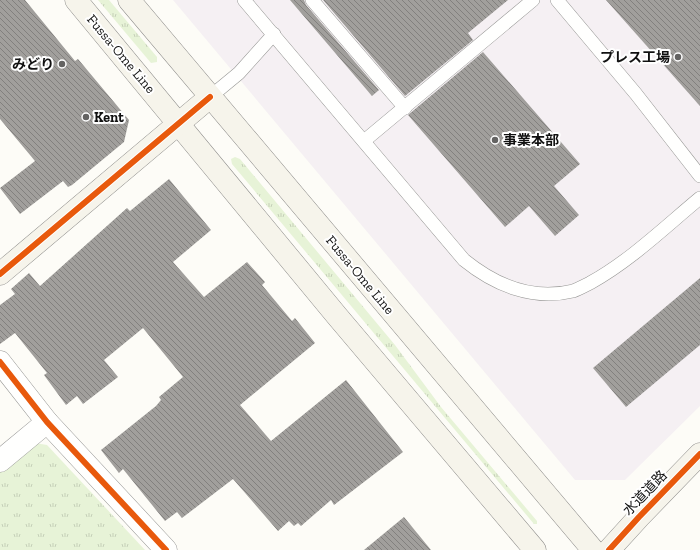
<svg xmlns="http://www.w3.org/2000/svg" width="700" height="550" viewBox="0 0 700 550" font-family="'Zilla Slab','Noto Sans JP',serif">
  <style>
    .industrial { fill: #f5f0f3 }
    .grass { fill: url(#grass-tufts) }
    .building { fill: url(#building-back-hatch) }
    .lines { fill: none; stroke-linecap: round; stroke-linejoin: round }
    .lane-casing { stroke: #979795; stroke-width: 14 }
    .street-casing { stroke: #979795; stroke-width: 23 }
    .secondary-casing { stroke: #8e8d8b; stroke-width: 23 }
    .lane { stroke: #fffffe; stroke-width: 13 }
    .street { stroke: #fffffe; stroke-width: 22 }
    .secondary { stroke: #f6f4eb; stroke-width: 22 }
    .cycleway-casing { stroke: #fff; stroke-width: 8 }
    .cycleway { stroke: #e8590c; stroke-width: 6 }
    .poi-dot { fill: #646362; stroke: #fff; stroke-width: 1.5 }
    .labels { text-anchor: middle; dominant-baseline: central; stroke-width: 4; stroke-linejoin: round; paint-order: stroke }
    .street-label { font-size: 14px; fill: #111; stroke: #fff }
    .poi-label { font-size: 14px; font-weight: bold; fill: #111; stroke: #fff; text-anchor: end }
  </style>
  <defs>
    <pattern id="grass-tufts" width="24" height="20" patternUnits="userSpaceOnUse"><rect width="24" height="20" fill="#e7f3d7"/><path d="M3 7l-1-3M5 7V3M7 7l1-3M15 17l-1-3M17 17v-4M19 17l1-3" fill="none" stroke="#c5cfb8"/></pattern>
    <pattern id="building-back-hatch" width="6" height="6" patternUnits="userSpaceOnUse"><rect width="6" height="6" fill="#a19f9c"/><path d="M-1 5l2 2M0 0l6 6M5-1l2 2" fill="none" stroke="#82807e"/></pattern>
  </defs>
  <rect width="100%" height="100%" fill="#fdfcf7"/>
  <polygon class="industrial" points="173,0 700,0 700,406 625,480 575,480"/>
  <g class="grass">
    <polygon points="98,0 109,0 157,57 157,62 151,63"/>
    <polygon points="235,157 240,159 395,345 441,407 537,521 537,524 534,524 232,164 231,159"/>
    <polygon points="35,443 47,445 145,550 0,550 0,472"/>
  </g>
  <g class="building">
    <polygon points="0,0 25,0 75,61 78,59 129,120 124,142 72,185 68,187 63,181 20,214 0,188 35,161 0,119"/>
    <polygon points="290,0 304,0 306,5 379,90 372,96"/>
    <polygon points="323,0 508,0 468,33 473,40 405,96"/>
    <polygon points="606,0 700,0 700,106"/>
    <polygon points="483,52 580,164 554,186 579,215 555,236 529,206 505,227 408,115"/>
    <polygon points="169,179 211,230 173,262 204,297 247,262 265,282 262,285 292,321 295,318 315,343 240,405 271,441 346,380 403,452 334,505 331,500 301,526 298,523 294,526 289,521 278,531 233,479 182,518 177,512 165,521 123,469 119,473 101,450 156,406 161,400 159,397 183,377 143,328 104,360 118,377 83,404 77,396 66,405 44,375 47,373 15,333 0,344 0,305 15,294 11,289 29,273 40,286 127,208 130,211"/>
    <polygon points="700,278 700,345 626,407 593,368"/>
    <polygon points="404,517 431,550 364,550"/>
  </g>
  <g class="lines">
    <defs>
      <g id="lane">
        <path d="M244 0 464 260C495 285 533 301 573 291 579 289 584 286 590 283 630 261 665 227 700 198"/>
        <polyline points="312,0 405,108"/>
        <polyline points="557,0 636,94 700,176"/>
        <polyline points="210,97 239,73 274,34"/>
        <polyline points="364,141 533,0"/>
      </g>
      <g id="street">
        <polyline points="0,362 47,422 166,550"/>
        <polyline points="0,461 47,422"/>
      </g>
      <g id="secondary">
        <polyline points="76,0 337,316 535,550"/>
        <polyline points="129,0 593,550"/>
        <polyline points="0,274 210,97"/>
        <polyline points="609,550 639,517 700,454"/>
      </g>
    </defs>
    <use href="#lane" class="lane-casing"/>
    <use href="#street" class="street-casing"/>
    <use href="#secondary" class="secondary-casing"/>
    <use href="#lane" class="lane"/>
    <use href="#street" class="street"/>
    <use href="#secondary" class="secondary"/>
    <defs>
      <g id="cycleway">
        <polyline points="0,274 210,97"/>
        <polyline points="0,362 47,422 166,550"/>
        <polyline points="609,550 639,517 700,454"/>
      </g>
    </defs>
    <use href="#cycleway" class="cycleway-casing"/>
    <use href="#cycleway" class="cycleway"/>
  </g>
  <g class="poi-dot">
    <circle cx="678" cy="57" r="4"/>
    <circle cx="62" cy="64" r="4"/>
    <circle cx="86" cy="117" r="4"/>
    <circle cx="495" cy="140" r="4"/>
  </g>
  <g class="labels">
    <g class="street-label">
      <text transform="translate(121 54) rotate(50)">Fussa-Ome Line</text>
      <text transform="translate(360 275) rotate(50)">Fussa-Ome Line</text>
      <text transform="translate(645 493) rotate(-46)">水道道路</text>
    </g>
    <g class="poi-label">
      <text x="670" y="57">プレス工場</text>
      <text x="54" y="64">みどり</text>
      <text x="94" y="117" text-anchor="start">Kent</text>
      <text x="503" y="140" text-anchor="start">事業本部</text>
    </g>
  </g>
</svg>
